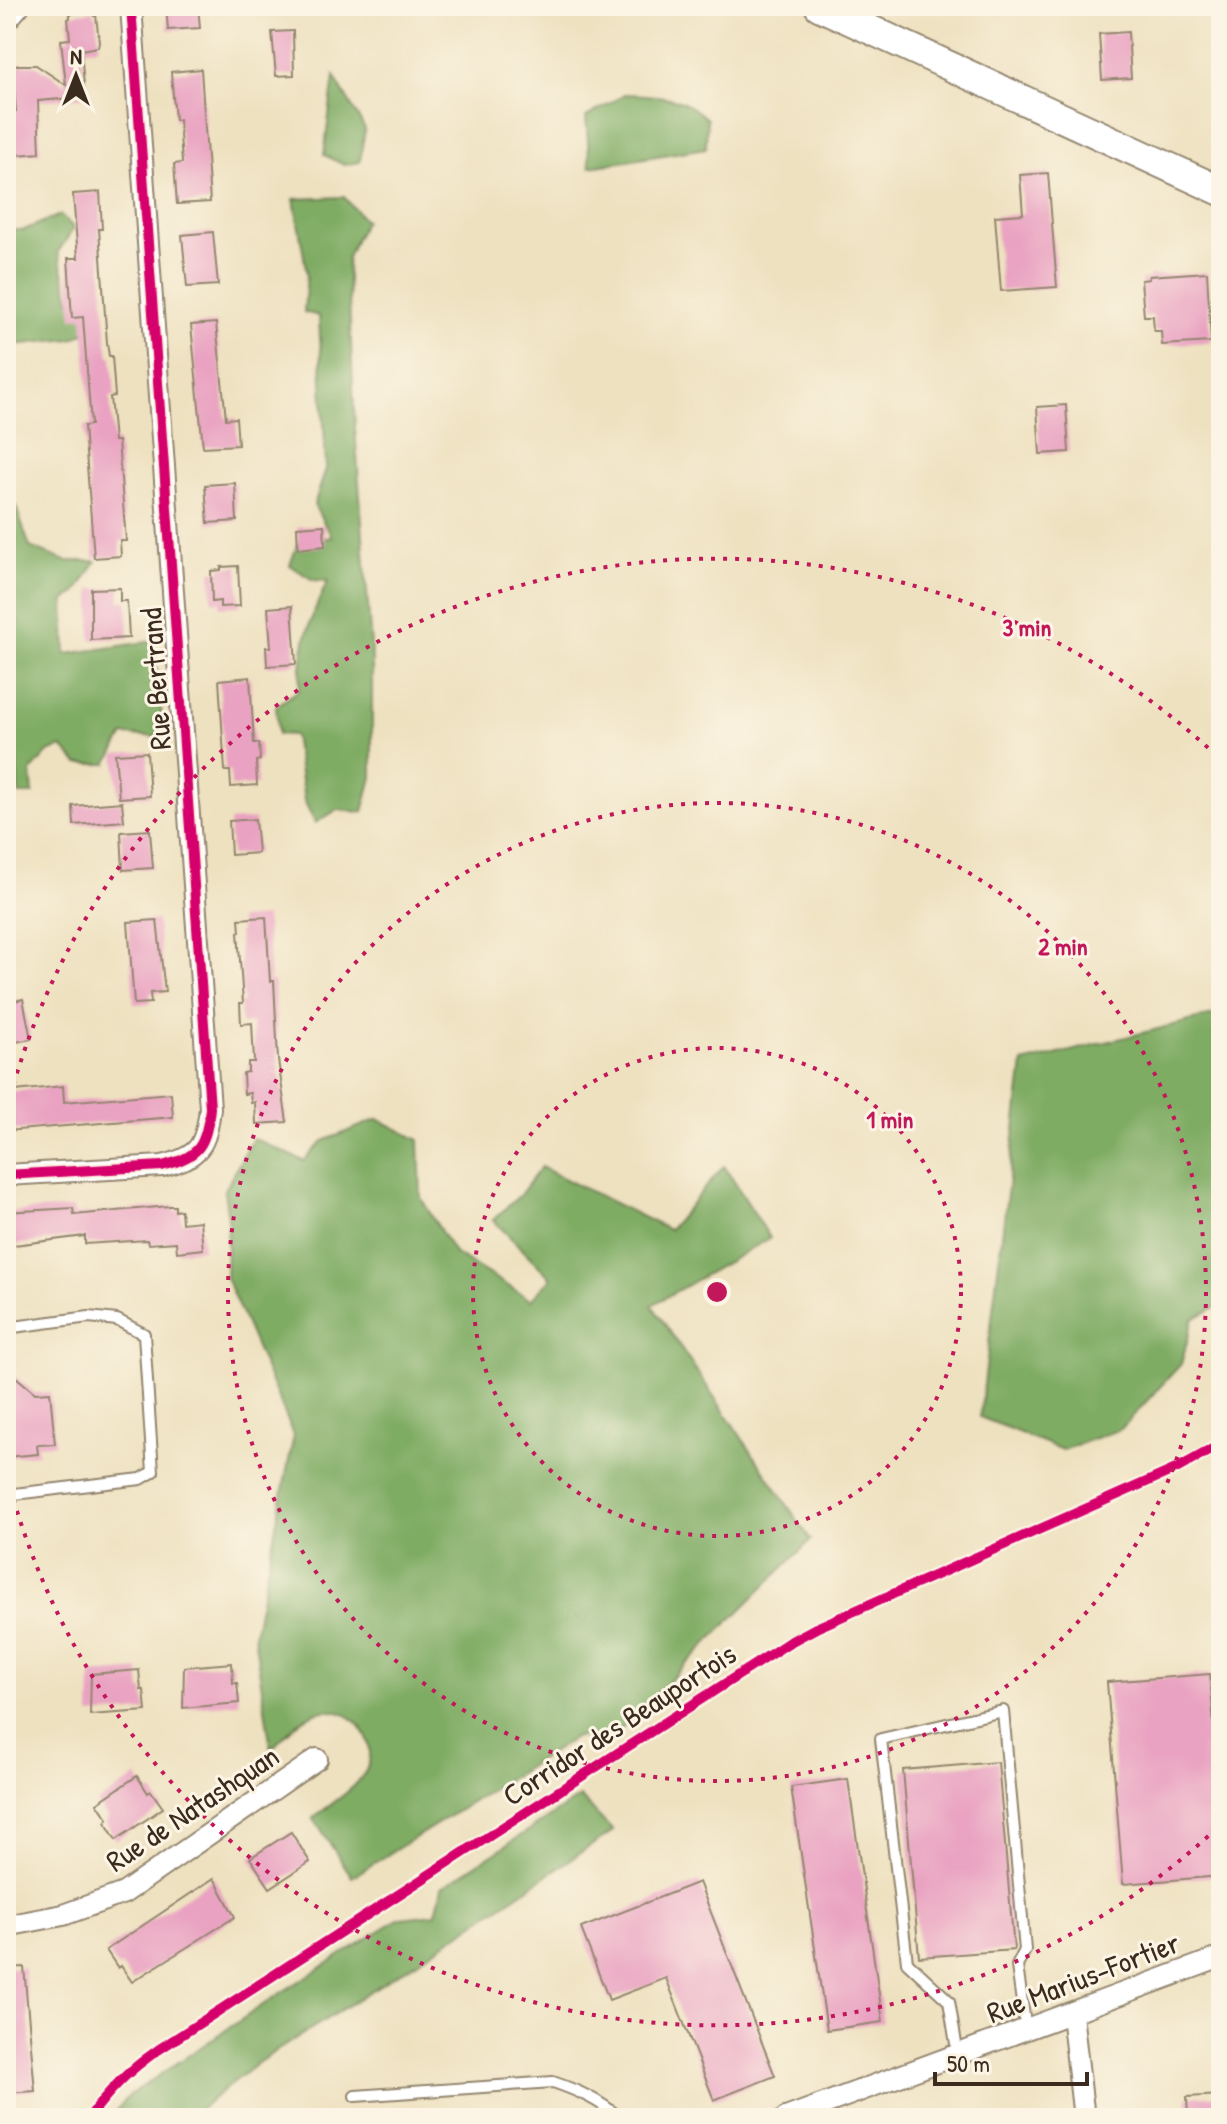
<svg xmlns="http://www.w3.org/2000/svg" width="1227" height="2124" viewBox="0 0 1227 2124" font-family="'Patrick Hand',sans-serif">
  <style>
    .forest { fill: #7fac64; stroke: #5d6b41; stroke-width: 2 }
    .building { fill: #e9a2c1 }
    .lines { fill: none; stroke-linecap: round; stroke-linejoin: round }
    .service-casing { stroke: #94866f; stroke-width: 14 }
    .minor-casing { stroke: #94866f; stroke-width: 24 }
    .secondary-casing { stroke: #94866f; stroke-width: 32 }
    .service { stroke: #fff; stroke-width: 10 }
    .minor { stroke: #fff; stroke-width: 20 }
    .secondary { stroke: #fff; stroke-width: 28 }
    .cycleway-casing { stroke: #fcf5e5; stroke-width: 15 }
    .cycleway { stroke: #d6006c; stroke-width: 10 }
    .ring { fill: none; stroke: #c2185b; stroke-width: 4; stroke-dasharray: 4 8 }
    .labels { text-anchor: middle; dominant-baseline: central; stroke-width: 6; stroke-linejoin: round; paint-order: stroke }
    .street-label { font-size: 30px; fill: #3b2a1e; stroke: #fcf5e5 }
    .centre { fill: #c2185b; stroke: #fcf5e5; stroke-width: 4 }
    .ring-label { font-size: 24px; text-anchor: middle; font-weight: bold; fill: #c2185b; stroke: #fcf5e5; stroke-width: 6; stroke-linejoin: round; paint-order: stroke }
  </style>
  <rect width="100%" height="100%" fill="#fcf5e5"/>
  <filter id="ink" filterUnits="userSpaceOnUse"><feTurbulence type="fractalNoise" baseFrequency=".0125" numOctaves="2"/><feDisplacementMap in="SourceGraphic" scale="16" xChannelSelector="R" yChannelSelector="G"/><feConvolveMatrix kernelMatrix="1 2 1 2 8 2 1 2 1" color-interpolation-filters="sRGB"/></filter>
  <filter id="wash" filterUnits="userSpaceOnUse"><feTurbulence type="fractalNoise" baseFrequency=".006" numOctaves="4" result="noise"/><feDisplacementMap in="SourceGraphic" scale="32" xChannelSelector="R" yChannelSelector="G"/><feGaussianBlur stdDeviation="1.8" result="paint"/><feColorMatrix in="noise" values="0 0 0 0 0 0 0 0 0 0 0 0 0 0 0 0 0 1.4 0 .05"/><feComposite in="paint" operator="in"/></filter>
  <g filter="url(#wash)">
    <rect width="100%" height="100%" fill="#eee1c0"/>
    <g class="forest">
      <polygon points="334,76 365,129 360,162 344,165 324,155"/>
      <path d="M626 94C660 96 680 94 707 119L706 148 590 167 586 117Z"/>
      <path d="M344 197 365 221 347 257 355 428 372 659V777L363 812 337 810 315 823 304 800 294 735 278 734 276 706 299 690C302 644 307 623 328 581L313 580 290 565 298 543 332 537 314 505 326 469 319 316 304 312 307 274 294 199Z"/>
      <polygon points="60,215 74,228 58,252 70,300 101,324 72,339 11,345 6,342 6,230 24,230"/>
      <polygon points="11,493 30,547 65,561 96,561 77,592 64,601 66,654 154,641 164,737 124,735 107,764 78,764 62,747 48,752 31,771 33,794 19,794 6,639 6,495"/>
      <polygon points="1221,1013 1221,1304 1193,1319 1181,1364 1121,1429 1062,1450 980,1417 1023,1063"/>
      <path d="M378 1119 419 1140 421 1198 454 1253 531 1300 551 1278 493 1220 520 1195 541 1167 669 1230 724 1166 770 1238 652 1305 811 1540 614 1736 576 1737 352 1877 313 1818C329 1805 354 1791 365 1772 383 1740 350 1701 315 1713 298 1719 284 1737 271 1749L254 1635 294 1435 226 1278 228 1219 224 1191 253 1138 304 1161 323 1141Z"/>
      <polygon points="580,1797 613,1831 438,1948 259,2062 188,2118 109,2118 130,2095 282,1992 400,1918 436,1914 442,1887"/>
    </g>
    <g id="blocks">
      <g class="building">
        <polygon points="166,6 198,6 200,28 168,30"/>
        <polygon points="93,11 94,16 96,15 99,42 98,47 81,50 85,97 38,101 40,153 6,156 6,112 16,111 12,65 36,65 66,85 61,40 70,39 68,19 70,18 70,14"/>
        <polygon points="293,31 294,75 276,76 272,32"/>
        <polygon points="1128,32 1131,78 1102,80 1099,34"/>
        <polygon points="201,69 210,202 177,204 174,164 182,163 179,120 175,120 171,72"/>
        <polygon points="1048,173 1057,287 1001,291 995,216 1023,214 1020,175"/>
        <polygon points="100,192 102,229 99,229 107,343 109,356 112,356 115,396 110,397 114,441 118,441 126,541 120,541 121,556 94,558 84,426 91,425 83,317 72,318 68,258 78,258 73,194"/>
        <polygon points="213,232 218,285 187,287 182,235"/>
        <polygon points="1207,272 1211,342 1162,345 1161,331 1154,331 1153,316 1144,316 1141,280 1149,279 1149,276"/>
        <polygon points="216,323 226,419 236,418 238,445 203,447 191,325"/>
        <polygon points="1066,405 1069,452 1040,454 1037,407"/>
        <polygon points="235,483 237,521 208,523 205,485"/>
        <polygon points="324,525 325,546 298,549 297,527"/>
        <polygon points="238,566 240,606 220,607 220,601 212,602 211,571 221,570 221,567"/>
        <polygon points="120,588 120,601 127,601 129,638 91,640 91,589"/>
        <polygon points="292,606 296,664 267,666 266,647 271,647 268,608"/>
        <polygon points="250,677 254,743 259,743 260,760 256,761 257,785 231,787 230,771 225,771 219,680"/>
        <polygon points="147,752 150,796 119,798 115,754"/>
        <polygon points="122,802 124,821 74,825 73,806"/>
        <polygon points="255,819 258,853 231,855 229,821"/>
        <polygon points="150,830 153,868 123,870 121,832"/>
        <polygon points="266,917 270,981 274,981 278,1060 287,1122 256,1124 255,1102 251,1103 250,1093 244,1094 243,1073 248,1072 248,1062 254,1062 252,1023 241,1024 240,1003 243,1003 238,932 240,932 239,919"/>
        <polygon points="157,920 165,992 150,993 151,1003 134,1004 128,922"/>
        <polygon points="23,999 31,1039 6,1044 6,1003"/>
        <polygon points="63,1086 64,1102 171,1093 173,1117 6,1131 6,1092"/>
        <polygon points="169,1206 175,1206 175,1211 181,1210 182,1223 200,1221 203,1249 177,1252 176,1242 148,1244 147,1240 85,1244 85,1236 6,1246 6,1212 73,1208 74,1215"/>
        <polygon points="16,1377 35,1393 50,1392 55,1444 37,1445 38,1454 6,1457 6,1389"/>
        <polygon points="232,1663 233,1683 237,1683 239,1703 183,1708 184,1667"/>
        <polygon points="139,1670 141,1690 144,1690 146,1711 90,1715 91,1674"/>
        <polygon points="1210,1674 1221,1818 1221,1876 1123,1884 1107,1682"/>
        <polygon points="998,1762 1014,1950 919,1957 903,1770"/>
        <polygon points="137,1776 148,1793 151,1791 163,1808 116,1840 105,1822 108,1819 97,1803"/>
        <polygon points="848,1779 883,2022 827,2030 791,1787"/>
        <polygon points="291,1832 310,1862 270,1888 250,1858"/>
        <polygon points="214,1878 235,1917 132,1982 121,1966 118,1968 106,1950"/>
        <polygon points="699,1882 775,2076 714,2100 666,1978 609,2000 581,1928"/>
        <polygon points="24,1967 35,2091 6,2093 6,1968"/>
        <polygon points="1221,2095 1221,2118 1188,2118 1187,2097"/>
      </g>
    </g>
  </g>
  <g filter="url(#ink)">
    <use href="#blocks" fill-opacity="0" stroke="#94866f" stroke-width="2"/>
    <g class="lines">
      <defs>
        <g id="service">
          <polyline points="6,1328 89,1317 117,1320 144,1334 153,1472 141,1479 6,1495"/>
          <polyline points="958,2056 949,2001 907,1962 881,1739 1003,1711 1025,1950 1017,1966 1026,2031"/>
          <path d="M355 2096 553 2082C579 2091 599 2100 620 2118"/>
        </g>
        <g id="minor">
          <polyline points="6,21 19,6"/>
          <path d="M6 1175 162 1166C200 1157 206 1145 210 1108L131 6"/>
          <polyline points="6,1926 63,1915 124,1893 317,1759"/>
          <polyline points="1072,2014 1084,2118"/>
          <polyline points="786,2118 1221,1957"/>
        </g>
        <polyline id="secondary" points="819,6 1221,191"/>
      </defs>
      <use href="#service" class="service-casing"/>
      <use href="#minor" class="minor-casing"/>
      <use href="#secondary" class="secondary-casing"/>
      <use href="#service" class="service"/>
      <use href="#minor" class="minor"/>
      <use href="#secondary" class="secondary"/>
      <defs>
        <g id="cycleway">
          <path d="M6 1175 162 1166C200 1157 206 1145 210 1108L131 6"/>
          <path d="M89 2118C109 2090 129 2070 158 2050L788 1643 816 1628 1178 1468 1221 1444"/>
        </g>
      </defs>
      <use href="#cycleway" class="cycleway-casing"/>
      <use href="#cycleway" class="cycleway"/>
    </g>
  </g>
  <g class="ring">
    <circle cx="717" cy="1292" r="244"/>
    <circle cx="717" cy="1292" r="489"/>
    <path d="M1217 1828A733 733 0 0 1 7 1476M7 1108A733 733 0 0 1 1217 756"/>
  </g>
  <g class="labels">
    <g class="street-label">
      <text transform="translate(155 679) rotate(-94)">Rue Bertrand</text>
      <text transform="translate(619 1724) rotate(-33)">Corridor des Beauportois</text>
      <text transform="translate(192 1808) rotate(-34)">Rue de Natashquan</text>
      <text transform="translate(1083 1977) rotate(-21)">Rue Marius-Fortier</text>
    </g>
  </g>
  <circle cx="717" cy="1292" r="12" class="centre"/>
  <g class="ring-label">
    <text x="1027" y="636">3 min</text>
    <text x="1063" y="955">2 min</text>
    <text x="890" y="1128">1 min</text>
  </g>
  <rect width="1227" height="2124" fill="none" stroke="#fcf5e5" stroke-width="32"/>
  <g transform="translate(76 76)" stroke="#fcf5e5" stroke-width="6" paint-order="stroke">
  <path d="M0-6L14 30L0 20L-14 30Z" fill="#3b2a1e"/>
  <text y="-12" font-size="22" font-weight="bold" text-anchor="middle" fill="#3b2a1e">N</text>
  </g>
  <path d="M935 2072v12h152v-12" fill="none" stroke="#3b2a1e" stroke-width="4"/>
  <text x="947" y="2072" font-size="24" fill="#3b2a1e" stroke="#fcf5e5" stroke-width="6" paint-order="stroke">50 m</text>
</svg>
